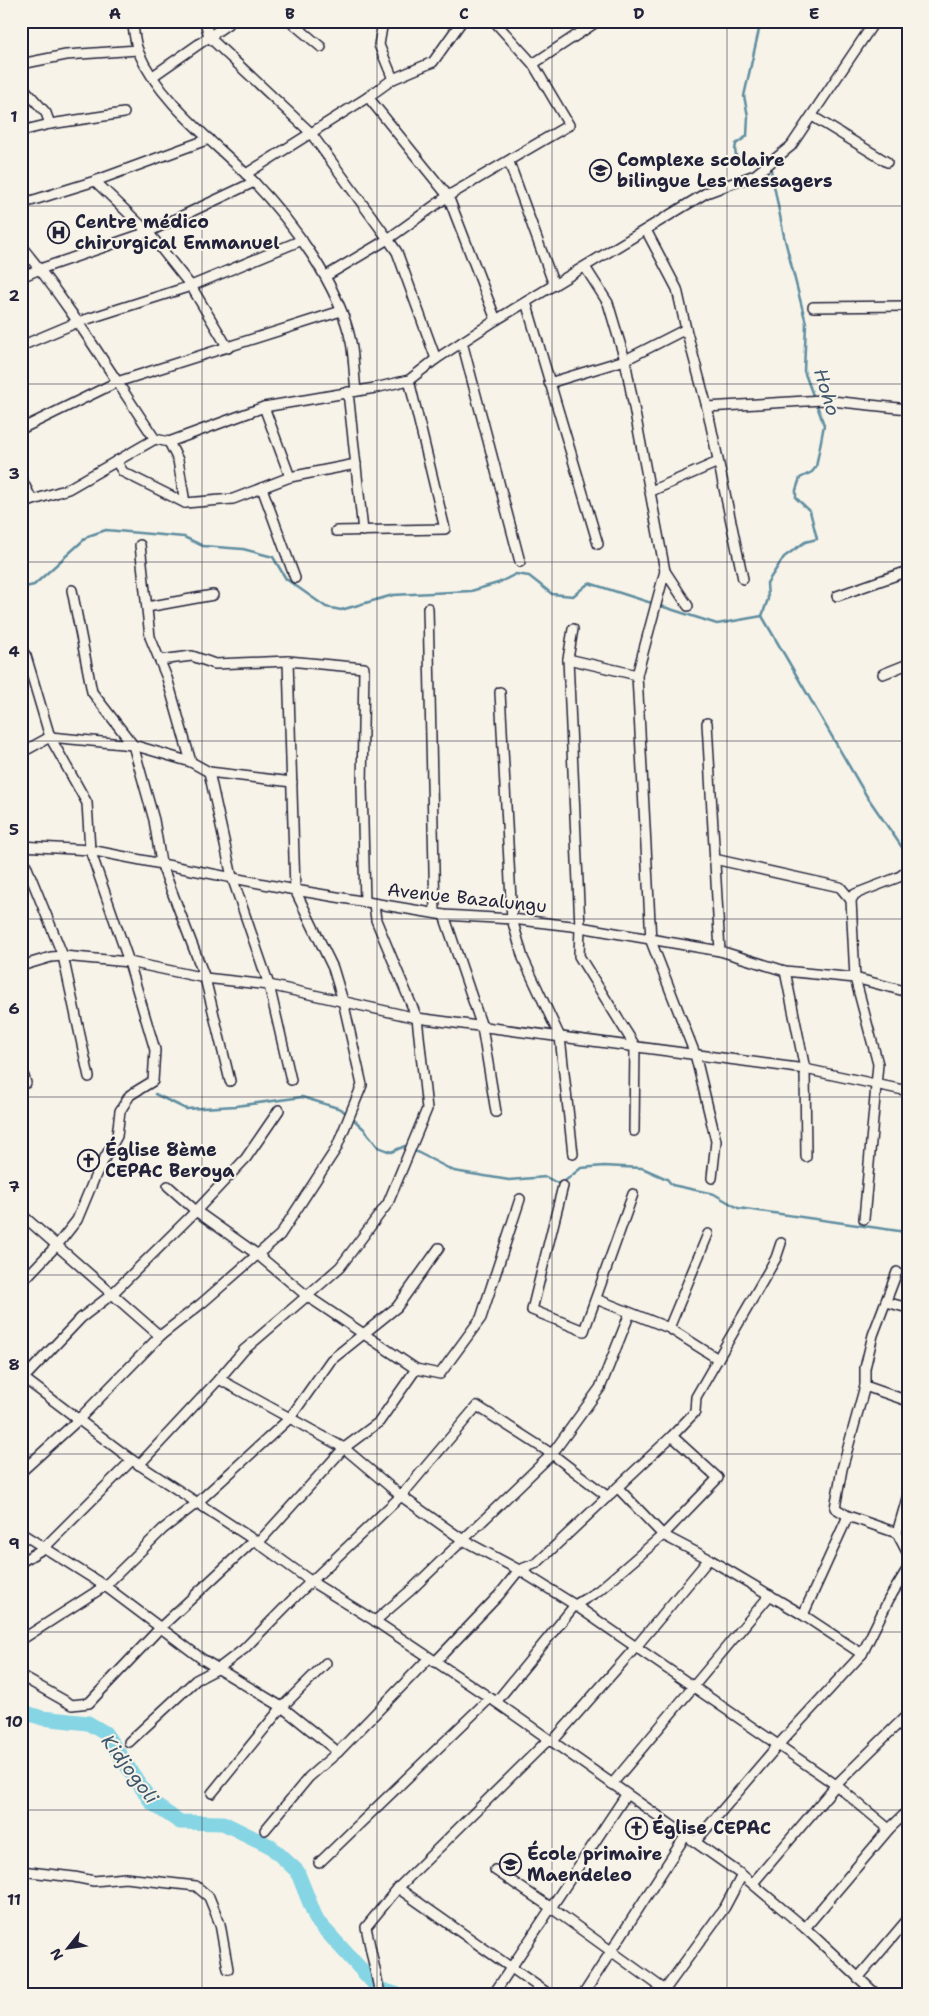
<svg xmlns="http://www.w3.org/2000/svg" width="929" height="2016" viewBox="0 0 929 2016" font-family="'Shantell Sans',sans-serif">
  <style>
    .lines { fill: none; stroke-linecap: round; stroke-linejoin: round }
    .stream { stroke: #5e8da0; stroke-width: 2.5 }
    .river { stroke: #86d5e4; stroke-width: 15 }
    .minor-casing { stroke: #22223b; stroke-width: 12 }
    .minor { stroke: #f7f3e8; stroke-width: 9 }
    .grid { fill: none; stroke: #22223b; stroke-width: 1; stroke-opacity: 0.55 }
    .labels { text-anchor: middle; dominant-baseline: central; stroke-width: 4; stroke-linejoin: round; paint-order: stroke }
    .poi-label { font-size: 18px; font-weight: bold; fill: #22223b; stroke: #f7f3e8; text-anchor: start }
    .street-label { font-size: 18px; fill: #22223b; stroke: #f7f3e8 }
    .water-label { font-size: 19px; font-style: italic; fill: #40586e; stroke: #f7f3e8 }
    .neatline { fill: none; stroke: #22223b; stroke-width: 2 }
    .grid-label { font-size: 16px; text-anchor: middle; font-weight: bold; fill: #22223b }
  </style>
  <rect width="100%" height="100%" fill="#f7f3e8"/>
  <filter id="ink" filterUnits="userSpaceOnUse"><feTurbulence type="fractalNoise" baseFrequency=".02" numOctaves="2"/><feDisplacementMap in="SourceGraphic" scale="10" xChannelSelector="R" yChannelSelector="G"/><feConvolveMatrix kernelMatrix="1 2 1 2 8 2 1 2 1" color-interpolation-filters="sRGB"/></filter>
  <g filter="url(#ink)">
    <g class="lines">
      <g class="stream">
        <path d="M761 21 744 96 748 116 747 136 736 144 735 150 737 160C750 167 753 159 765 156L769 160 784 236 806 323 804 371 814 398"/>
        <polyline points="816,403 824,425 816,467 812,472 800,478 796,490 796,498 810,511 817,539 805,542 784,557 767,583 768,599 762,616 866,795 908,856"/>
        <polyline points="21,588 34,585 88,536 106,530 184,537 203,546 243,549 273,557 286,579 326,607 341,610 393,595 471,591 498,583 516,574 529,576 552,594 573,596 589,583 717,624 762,616"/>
        <polyline points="155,1094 186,1109 236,1106 302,1097 341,1109 348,1115"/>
        <polyline points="352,1118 364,1129 378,1147 391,1152 405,1146 409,1148"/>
        <polyline points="413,1150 454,1171 509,1180 546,1177 559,1184 565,1181 581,1168 604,1166 642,1168 667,1179 672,1185 714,1194 738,1208 899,1231 908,1234"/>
        <polyline points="371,1995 378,1990"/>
      </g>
      <polyline class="river" points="21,1711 42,1718 88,1723 105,1733 152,1803 180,1822 223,1823 270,1846 297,1871 317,1921 379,1989 398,1995"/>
      <defs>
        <g id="minor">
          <path d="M132 21C134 31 135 42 138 51 160 103 215 142 253 181 293 223 339 285 351 342 354 358 354 375 356 391"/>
          <polyline points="205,21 209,37 310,132 388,239 397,252 436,359"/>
          <polyline points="290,21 321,47"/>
          <polyline points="383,21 379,45 393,79"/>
          <polyline points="21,64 66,55 138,50"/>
          <polyline points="533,64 598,21"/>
          <polyline points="153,76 232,21"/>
          <polyline points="21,85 46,113 50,124 21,131"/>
          <polyline points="368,97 448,196 496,320"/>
          <polyline points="812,116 887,162"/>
          <polyline points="50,124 124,113"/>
          <polyline points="509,162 554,285"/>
          <polyline points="246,174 368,97 393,79 433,62 462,21"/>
          <polyline points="95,181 148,232 191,286 228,348"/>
          <polyline points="21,204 95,181 209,139"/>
          <polyline points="646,230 677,289 686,329 707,407 743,579"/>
          <path d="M21 246C71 306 111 374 155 439L169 442 264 407 375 388 409 380 436 359 496 320 706 193 755 175 791 146 875 21"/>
          <polyline points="585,267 608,303 625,360 665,571 637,675 651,941 695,1054 716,1141 712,1178"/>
          <polyline points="326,276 388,239 448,196 569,125 533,64 494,21"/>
          <polyline points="21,277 40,269 148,232 254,182"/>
          <polyline points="526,302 598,544"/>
          <polyline points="813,307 908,306"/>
          <polyline points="462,342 520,562"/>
          <polyline points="21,346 78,322 191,286 302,240"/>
          <polyline points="549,383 625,360 686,329"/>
          <polyline points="348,392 363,531"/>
          <polyline points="264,407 290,477"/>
          <polyline points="707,407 822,400 908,409"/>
          <polyline points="21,429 117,382 341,311"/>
          <polyline points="169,442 178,460 185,503"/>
          <polyline points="116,461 123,472 185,503 233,499 290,477 356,464"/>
          <polyline points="21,478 32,500"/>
          <polyline points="262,488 295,578"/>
          <polyline points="651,491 718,462"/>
          <polyline points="21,504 68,489 155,439"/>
          <polyline points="336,531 445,529 409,380"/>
          <polyline points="140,545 150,637 167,678 191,762"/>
          <polyline points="665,571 688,606"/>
          <polyline points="72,590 92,692 133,745 154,820 161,863 205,978 230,1081"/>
          <polyline points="837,596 908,571"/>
          <polyline points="147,607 213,595"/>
          <polyline points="428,608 435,913"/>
          <polyline points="573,629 568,659 580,927 579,956 635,1046 634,1131"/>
          <polyline points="21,649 26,656 50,737 87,803 90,850 129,962 155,1050 153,1081 130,1095 120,1111 117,1136 97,1172 77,1220 58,1244 21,1283"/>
          <polyline points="568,659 637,675"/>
          <polyline points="160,660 192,656 215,664 288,661 364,668 362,786 365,902"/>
          <polyline points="883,674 908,664"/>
          <polyline points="500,692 512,919 523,958 560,1037 573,1154"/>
          <polyline points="707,723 720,951"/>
          <polyline points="21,749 28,749 50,737 133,745 191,762 209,772 292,782"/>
          <polyline points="209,772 232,877 269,985 291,1080"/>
          <polyline points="21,846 90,850 295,890 444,915 512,919 580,927 720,951 785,971 855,978 908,992"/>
          <polyline points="21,853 63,956 89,1077"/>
          <polyline points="714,859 840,887 851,900"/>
          <polyline points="444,915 482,1027 496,1112"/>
          <polyline points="21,966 51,957 63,956 129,962 205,978 269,985 417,1018 805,1069 908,1091"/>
          <polyline points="785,971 805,1069 806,1157"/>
          <polyline points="21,1068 26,1083"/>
          <polyline points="168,1186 196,1211 258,1255 307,1296 340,1267 388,1203 427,1109 417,1018 376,920 374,904"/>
          <polyline points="563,1186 532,1310 584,1331 633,1194"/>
          <polyline points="21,1214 160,1336"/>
          <polyline points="864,1219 878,1064 855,978 851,900 855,894 899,877 908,870"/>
          <polyline points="897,1272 873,1335 865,1368 865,1386 842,1469 835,1508 848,1516 897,1533 908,1554"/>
          <polyline points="596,1299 669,1328 718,1359"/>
          <polyline points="886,1302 908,1308"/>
          <polyline points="669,1328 708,1234"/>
          <polyline points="21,1376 132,1460 254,1540 312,1582 375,1621 496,1702 742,1875 805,1928 877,1995"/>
          <polyline points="219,1379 344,1448 401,1496 463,1540 519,1570 575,1605 836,1785 889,1829"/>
          <polyline points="21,1381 81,1318 111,1295 196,1211 246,1158 279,1110"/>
          <polyline points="865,1386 908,1401"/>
          <polyline points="139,1465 219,1379 244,1350 307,1296 416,1369 440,1374 481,1318 520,1199"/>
          <polyline points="21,1472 78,1420 160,1336 202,1303 280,1235 336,1149 362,1085 343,1001 333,968 295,890 288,661"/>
          <polyline points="618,1488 663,1535 709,1559 803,1615 862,1654"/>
          <polyline points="21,1533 105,1586 202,1659 282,1707 338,1752"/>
          <polyline points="897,1533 908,1495"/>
          <polyline points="258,1543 344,1448 379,1422 416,1369"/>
          <polyline points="21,1562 44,1548 132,1460"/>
          <polyline points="803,1615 848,1516"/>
          <polyline points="375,1621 411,1590 552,1454 600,1388 630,1313"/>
          <polyline points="21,1640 105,1586 163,1529 197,1503 290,1418 331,1360 397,1307 439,1248"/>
          <polyline points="435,1662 499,1595 519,1570 537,1563 672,1436 695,1412 696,1397 776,1258 781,1243"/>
          <polyline points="21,1676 72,1705 89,1703 161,1627 254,1540"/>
          <polyline points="496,1702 575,1605 598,1591 663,1535 718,1478 672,1436"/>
          <polyline points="129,1742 196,1680 219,1668 244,1649 297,1595 401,1496 477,1406 552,1454 608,1497"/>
          <polyline points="552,1742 635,1648 709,1559"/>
          <polyline points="612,1784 770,1595"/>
          <polyline points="212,1793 282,1707 326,1663"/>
          <polyline points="265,1830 309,1777 338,1752 429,1658"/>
          <polyline points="695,1842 779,1744 862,1654 889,1599 908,1568"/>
          <polyline points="319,1863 490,1698"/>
          <polyline points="495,1870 550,1907 665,1990"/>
          <polyline points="21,1871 74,1877 94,1881 125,1878 196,1886 209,1897 220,1924 228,1969"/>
          <polyline points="753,1883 836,1785 908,1714"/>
          <polyline points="398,1888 550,1995"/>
          <polyline points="805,1928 889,1829 908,1811"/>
          <polyline points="858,1978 908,1919"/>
          <polyline points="379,1989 366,1927 398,1888 548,1740"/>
          <polyline points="493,1995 626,1795"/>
          <polyline points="583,1995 686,1835"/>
          <polyline points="661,1995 725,1907 742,1875"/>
        </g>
      </defs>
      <use href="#minor" class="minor-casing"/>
      <use href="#minor" class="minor"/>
    </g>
  </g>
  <path class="grid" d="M202 21V1995M377 21V1995M552 21V1995M727 21V1995M21 206H908M21 384H908M21 562H908M21 741H908M21 919H908M21 1097H908M21 1275H908M21 1454H908M21 1632H908M21 1810H908"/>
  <defs>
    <symbol id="school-ring" viewBox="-11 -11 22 22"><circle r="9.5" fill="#f7f3e8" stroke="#22223b" stroke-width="1.5"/><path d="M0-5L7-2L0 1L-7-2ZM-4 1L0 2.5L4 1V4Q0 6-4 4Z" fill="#22223b"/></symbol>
    <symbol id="hospital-ring" viewBox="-11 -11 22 22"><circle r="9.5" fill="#f7f3e8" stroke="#22223b" stroke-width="1.5"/><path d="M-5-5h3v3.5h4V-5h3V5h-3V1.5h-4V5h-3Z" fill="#22223b"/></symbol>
    <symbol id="church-ring" viewBox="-11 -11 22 22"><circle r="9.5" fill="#f7f3e8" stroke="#22223b" stroke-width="1.5"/><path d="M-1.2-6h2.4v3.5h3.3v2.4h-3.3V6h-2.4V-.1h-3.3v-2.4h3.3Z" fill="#22223b"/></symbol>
  </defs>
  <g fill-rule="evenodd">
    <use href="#school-ring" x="588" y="158" width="25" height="25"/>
    <use href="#hospital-ring" x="46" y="220" width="25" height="25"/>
    <use href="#church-ring" x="76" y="1148" width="25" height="25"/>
    <use href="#church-ring" x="624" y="1816" width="25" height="25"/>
    <use href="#school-ring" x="498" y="1852" width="25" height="25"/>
  </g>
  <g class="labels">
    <g class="poi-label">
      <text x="617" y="160">Complexe scolaire<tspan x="617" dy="21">bilingue Les messagers</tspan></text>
      <text x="75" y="222">Centre médico<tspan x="75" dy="21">chirurgical Emmanuel</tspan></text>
      <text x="105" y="1150">Église 8ème<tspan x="105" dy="21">CEPAC Beroya</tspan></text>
      <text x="652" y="1828">Église CEPAC</text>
      <text x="527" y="1854">École primaire<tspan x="527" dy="21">Maendeleo</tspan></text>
    </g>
    <g class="street-label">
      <text transform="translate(467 898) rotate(6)">Avenue Bazalungu</text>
    </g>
    <g class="water-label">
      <text transform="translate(827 392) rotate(73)">Hoho</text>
      <text transform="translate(130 1769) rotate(53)">Kidjogoli</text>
    </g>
  </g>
  <rect width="929" height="2016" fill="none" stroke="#f7f3e8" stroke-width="55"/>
  <g transform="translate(68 1948) rotate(240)" stroke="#f7f3e8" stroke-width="4" paint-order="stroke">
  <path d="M0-4L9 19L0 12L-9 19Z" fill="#22223b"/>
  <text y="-8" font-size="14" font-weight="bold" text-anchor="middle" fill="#22223b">N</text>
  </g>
  <rect x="28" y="28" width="874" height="1960" class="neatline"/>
  <g class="grid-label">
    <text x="115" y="19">A</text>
    <text x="290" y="19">B</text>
    <text x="464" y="19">C</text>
    <text x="639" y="19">D</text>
    <text x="814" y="19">E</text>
    <text x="14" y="122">1</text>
    <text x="14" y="301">2</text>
    <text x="14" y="479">3</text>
    <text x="14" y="657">4</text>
    <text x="14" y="835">5</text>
    <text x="14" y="1014">6</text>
    <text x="14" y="1192">7</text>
    <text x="14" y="1370">8</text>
    <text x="14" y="1549">9</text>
    <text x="14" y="1727">10</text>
    <text x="14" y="1905">11</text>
  </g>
</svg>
